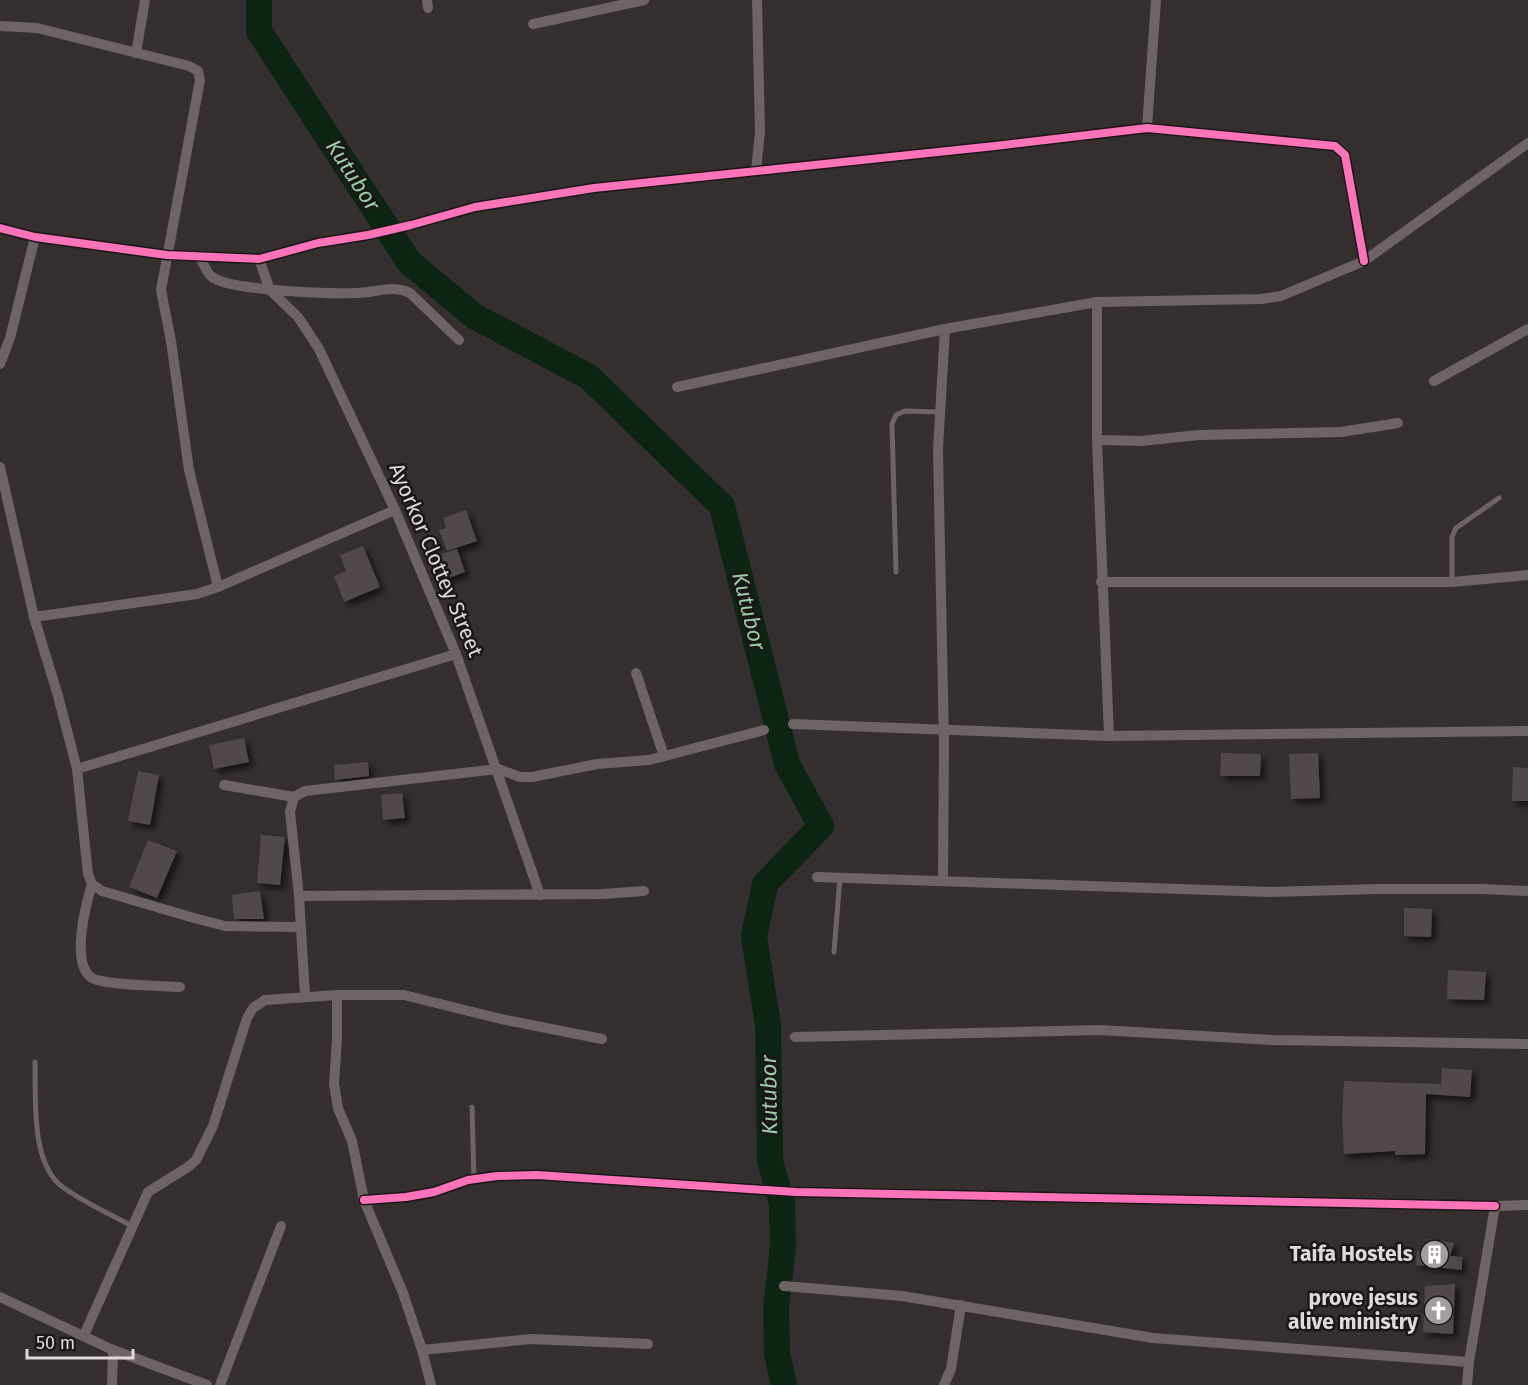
<svg xmlns="http://www.w3.org/2000/svg" width="1528" height="1385" viewBox="0 0 1528 1385" font-family="'Fira Sans',sans-serif">
  <style>
    .lines { fill: none; stroke-linecap: round; stroke-linejoin: round }
    .river { stroke: #0d2515; stroke-width: 26 }
    .building { fill: #51484a; filter: url(#shadow) }
    .lane { stroke: #6e6466; stroke-width: 5 }
    .street { stroke: #6e6466; stroke-width: 10 }
    .cycleway-casing { stroke: #1b1617; stroke-width: 11 }
    .cycleway { stroke: #fb73b8; stroke-width: 8 }
    .labels { text-anchor: middle; dominant-baseline: central; stroke-width: 5; stroke-linejoin: round; paint-order: stroke }
    .street-label { font-size: 21px; fill: #e0d8da; stroke: #1b1617 }
    .poi-label { font-size: 21px; font-weight: bold; fill: #e0d8da; stroke: #1b1617; text-anchor: end }
    .water-label { font-size: 22px; font-style: italic; fill: #99cda6; stroke: #1b1617 }
  </style>
  <defs>
    <filter id="shadow"><feDropShadow dx="4.5" dy="4.5" stdDeviation="3" flood-color="#0009"/></filter>
  </defs>
  <rect width="100%" height="100%" fill="#352f30"/>
  <g class="lines">
    <polyline class="river" points="259,0 259,31 409,262 474,316 589,377 722,506 787,764 821,826 765,884 754,937 768,1025 770,1161 782,1203 783,1247 776,1308 777,1354 784,1385"/>
  </g>
  <g class="building">
    <polygon points="466,510 477,541 447,551 439,530 446,528 443,518"/>
    <polygon points="363,546 380,587 344,602 334,576 346,571 340,555"/>
    <polygon points="457,549 465,572 443,580 435,556"/>
    <polygon points="244,738 249,762 214,769 209,745"/>
    <polygon points="1221,753 1261,754 1260,776 1220,776"/>
    <polygon points="1318,753 1320,798 1291,799 1289,754"/>
    <polygon points="368,762 369,776 335,780 334,765"/>
    <polygon points="1513,767 1528,768 1528,801 1512,801"/>
    <polygon points="138,771 159,775 150,825 128,821"/>
    <polygon points="402,793 405,818 383,820 381,795"/>
    <polygon points="261,835 285,837 280,885 257,883"/>
    <polygon points="148,840 177,851 157,898 129,887"/>
    <polygon points="260,891 264,919 234,919 232,895"/>
    <polygon points="1404,908 1432,909 1431,937 1404,936"/>
    <polygon points="1448,970 1486,972 1484,1000 1447,999"/>
    <polygon points="1442,1068 1472,1070 1470,1097 1426,1094 1425,1154 1395,1155 1395,1151 1344,1154 1342,1116 1344,1081 1441,1084"/>
    <polygon points="1428,1239 1454,1243 1450,1256 1462,1257 1462,1270 1416,1265 1417,1251 1425,1251"/>
    <polygon points="1455,1284 1453,1334 1423,1332 1425,1286"/>
  </g>
  <g class="lines">
    <g class="lane">
      <polyline points="896,572 892,424 896,415 905,411 939,412"/>
      <polyline points="1452,582 1452,537 1456,528 1499,498"/>
      <polyline points="834,952 840,877"/>
      <path d="M35 1062C36 1098 30 1165 64 1188 85 1203 110 1214 132 1226"/>
      <polyline points="472,1107 474,1179"/>
    </g>
    <g class="street">
      <polyline points="427,0 428,8"/>
      <polyline points="533,24 644,0"/>
      <polyline points="0,26 37,28 189,66 198,71 200,80 161,290 171,341 189,470 218,587"/>
      <polyline points="136,53 145,0"/>
      <polyline points="1147,128 1156,0"/>
      <polyline points="756,170 760,132 757,0"/>
      <polyline points="0,228 35,237 167,255 259,259 318,243 368,235 411,225 475,207 594,188 995,146 1147,128 1335,146 1345,155 1364,261"/>
      <path d="M199 256C203 262 206 272 211 276 227 291 332 294 356 293 375 293 392 284 410 293L459 340"/>
      <polyline points="259,259 270,290 298,317 319,349 395,510 456,654 540,895"/>
      <polyline points="1097,302 1097,440 1109,736"/>
      <polyline points="0,364 10,338 35,237"/>
      <polyline points="1434,381 1528,329"/>
      <polyline points="677,387 945,329 1097,302 1261,299 1281,296 1364,261 1528,143"/>
      <polyline points="1097,440 1141,441 1199,435 1341,432 1398,423"/>
      <polyline points="0,467 34,617 58,696 77,769 88,874 92,884 102,891 194,918 225,926 301,927"/>
      <polyline points="1101,582 1452,582 1528,575"/>
      <polyline points="34,617 197,594 218,587 395,510"/>
      <polyline points="636,673 664,756"/>
      <polyline points="793,724 1109,736 1528,731"/>
      <polyline points="77,769 456,654"/>
      <polyline points="224,785 294,797"/>
      <polyline points="817,877 1270,892 1377,889 1482,889 1528,891"/>
      <polyline points="943,880 944,744 938,449 945,329"/>
      <path d="M92 884C86 904 70 964 92 978 103 985 163 986 180 987"/>
      <polyline points="299,896 603,894 644,891"/>
      <polyline points="337,995 337,1039 334,1084 338,1108 352,1141 364,1200 403,1293 422,1350 431,1385"/>
      <polyline points="305,996 299,896 290,812 294,797 305,791 498,769 520,777 532,777 597,764 649,760 764,730"/>
      <polyline points="795,1037 1100,1030 1272,1040 1528,1044"/>
      <polyline points="364,1200 406,1197 434,1192 468,1180 497,1176 537,1175 796,1192 1495,1206"/>
      <polyline points="784,1286 902,1296 1153,1338 1469,1362"/>
      <polyline points="0,1297 113,1350 112,1385"/>
      <polyline points="84,1335 148,1192 188,1167 196,1160 213,1126 247,1018 253,1008 265,1000 337,995 404,995 501,1019 602,1039"/>
      <polyline points="113,1350 207,1385"/>
      <polyline points="422,1350 531,1339 648,1344"/>
      <polyline points="220,1385 281,1226"/>
      <polyline points="944,1385 951,1369 961,1305"/>
      <polyline points="1467,1385 1469,1362 1495,1206 1528,1205"/>
    </g>
    <defs>
      <g id="cycleway">
        <polyline points="0,228 35,237 167,255 259,259 318,243 368,235 411,225 475,207 594,188 995,146 1147,128 1335,146 1345,155 1364,261"/>
        <polyline points="364,1200 406,1197 434,1192 468,1180 497,1176 537,1175 796,1192 1495,1206"/>
      </g>
    </defs>
    <use href="#cycleway" class="cycleway-casing"/>
    <use href="#cycleway" class="cycleway"/>
  </g>
  <defs>
    <symbol id="building-disc" viewBox="-11 -11 22 22"><circle r="9.5" fill="#a49d9e" stroke="#1b1617"/><path d="M-4-6H4V6H1V3H-1V6H-4ZM-2.5-4.3h1.7v1.8h-1.7ZM.8-4.3h1.7v1.8H.8ZM-2.5-1h1.7V.8h-1.7ZM.8-1h1.7V.8H.8Z" fill="#fff"/></symbol>
    <symbol id="church-disc" viewBox="-11 -11 22 22"><circle r="9.5" fill="#a49d9e" stroke="#1b1617"/><path d="M-1.2-6h2.4v3.5h3.3v2.4h-3.3V6h-2.4V-.1h-3.3v-2.4h3.3Z" fill="#fff"/></symbol>
  </defs>
  <g fill-rule="evenodd">
    <use href="#building-disc" x="1418" y="1238" width="33" height="33"/>
    <use href="#church-disc" x="1422" y="1294" width="33" height="33"/>
  </g>
  <g class="labels">
    <g class="street-label">
      <text transform="translate(436 560) rotate(67)">Ayorkor Clottey Street</text>
    </g>
    <g class="poi-label">
      <text x="1413" y="1254">Taifa Hostels</text>
      <text x="1418" y="1298">prove jesus<tspan x="1418" dy="24">alive ministry</tspan></text>
    </g>
    <g class="water-label">
      <text transform="translate(353 175) rotate(57)">Kutubor</text>
      <text transform="translate(749 611) rotate(76)">Kutubor</text>
      <text transform="translate(769 1095) rotate(-91)">Kutubor</text>
    </g>
  </g>
  <path d="M27 1349v9h106v-9" fill="none" stroke="#e0d8da" stroke-width="3"/>
  <text x="36" y="1349" font-size="18" fill="#e0d8da" stroke="#1b1617" stroke-width="4.5" paint-order="stroke">50 m</text>
</svg>
